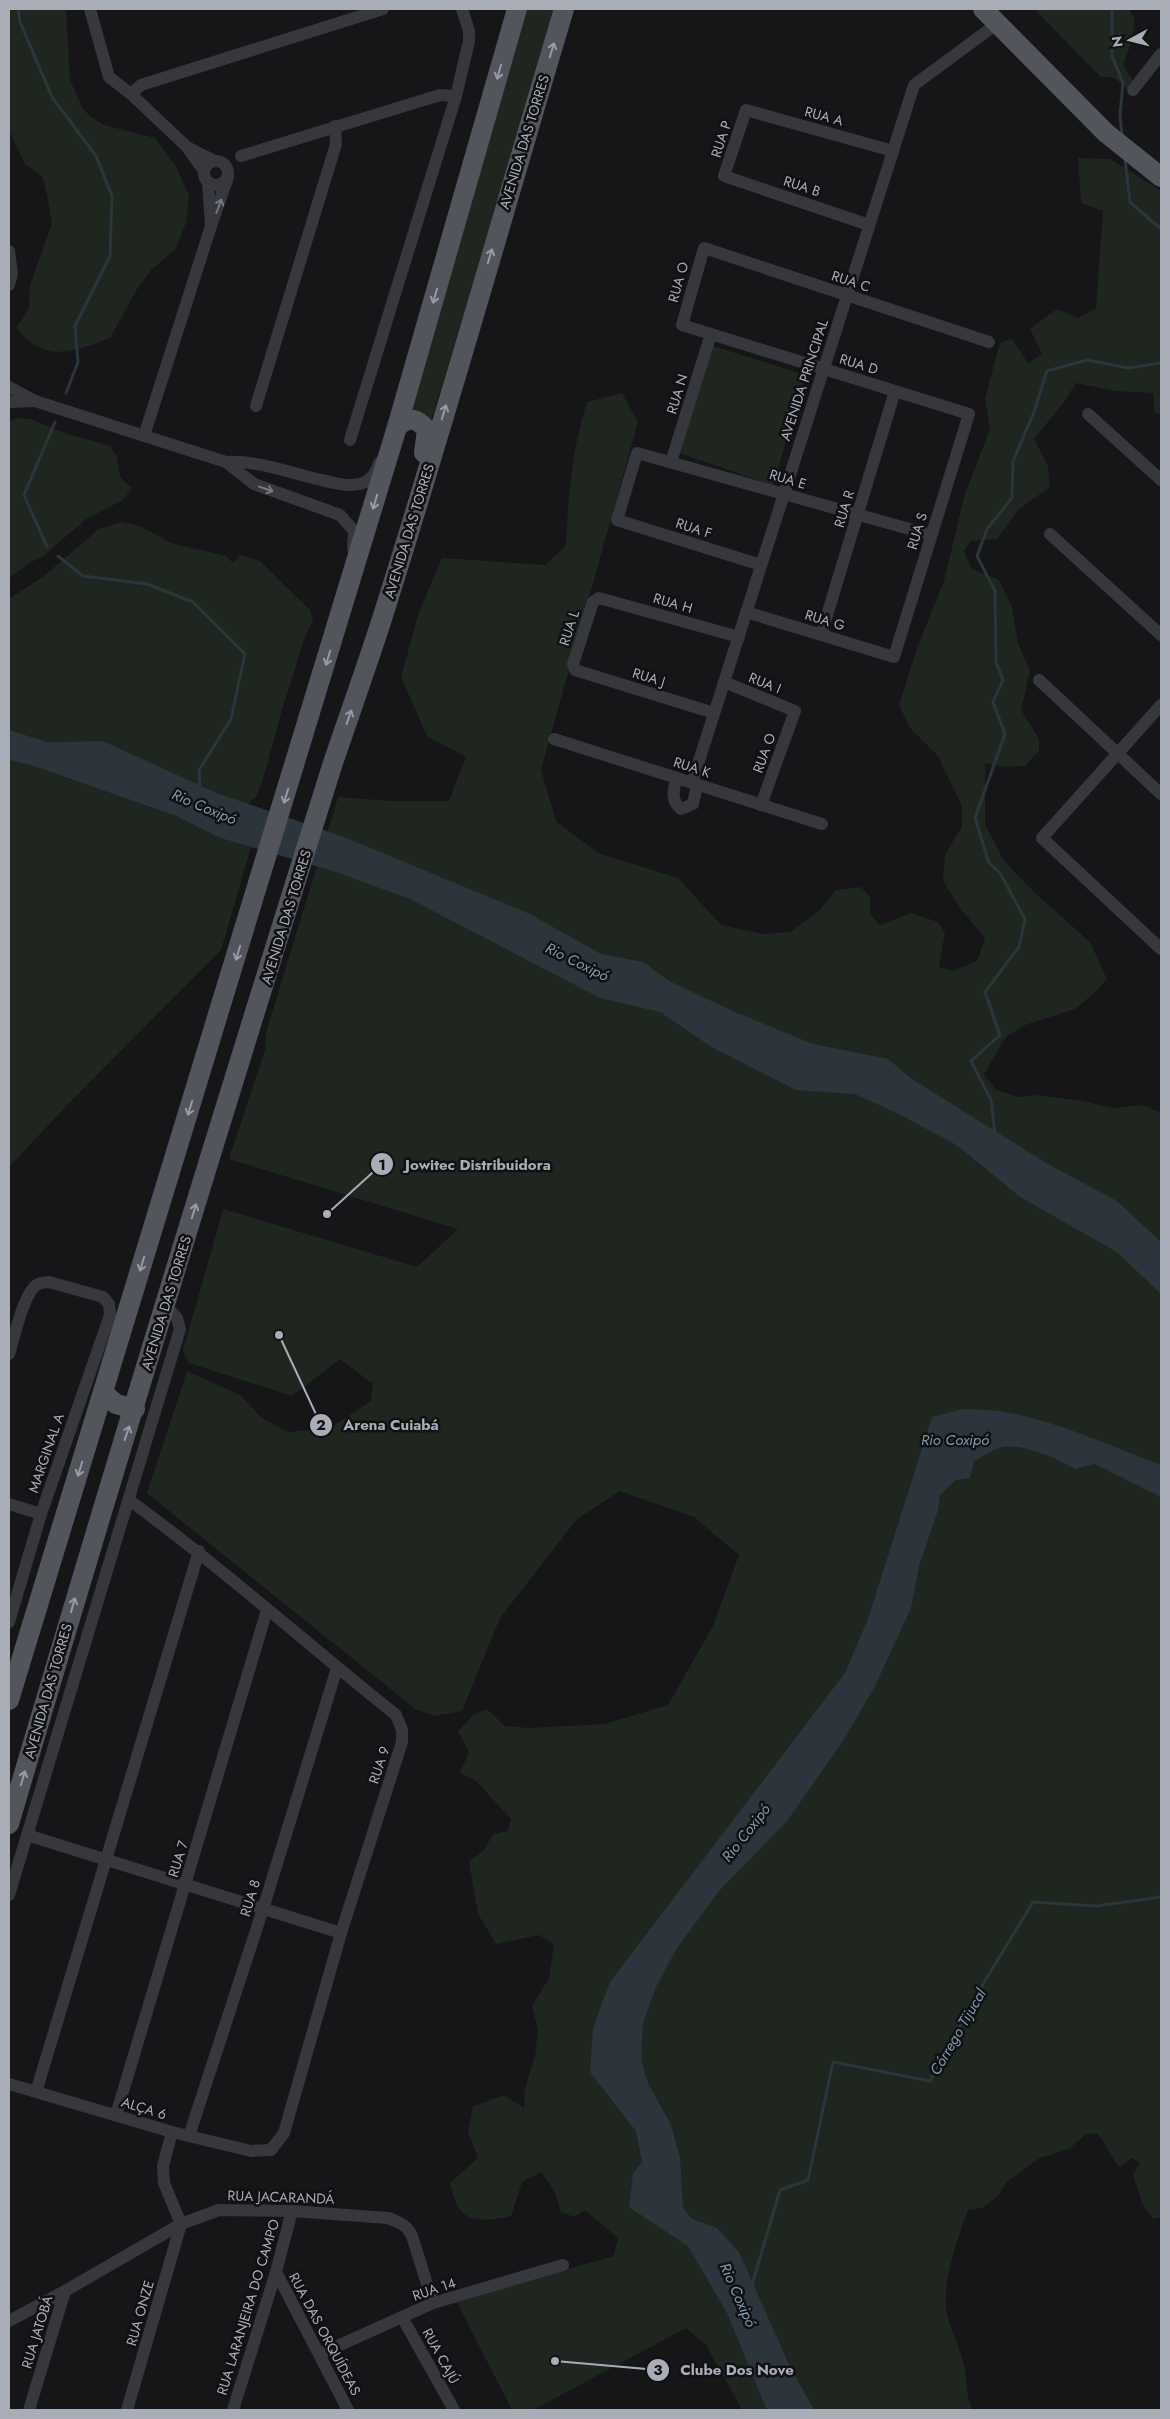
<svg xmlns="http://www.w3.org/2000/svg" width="1170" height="2419" viewBox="0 0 1170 2419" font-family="Jost,sans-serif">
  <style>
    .green { fill: #1e261f }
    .water { fill: #2c353c }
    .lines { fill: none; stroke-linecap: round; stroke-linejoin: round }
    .stream { stroke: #2c353c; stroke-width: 3 }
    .street { stroke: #37383d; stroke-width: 12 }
    .primary { stroke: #53555c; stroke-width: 20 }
    .oneway { stroke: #979ba6 }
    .oneway2 { stroke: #757881 }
    .labels { text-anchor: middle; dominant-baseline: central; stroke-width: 5; stroke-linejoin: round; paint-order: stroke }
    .street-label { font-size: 14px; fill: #a8adb8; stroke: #111113 }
    .water-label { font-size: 15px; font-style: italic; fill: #7f9bb3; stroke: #111113 }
    .leader { fill: none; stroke: #a8adb8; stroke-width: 2 }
    .callout-dot { fill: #a8adb8; stroke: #111113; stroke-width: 2 }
    .mark-label { font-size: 15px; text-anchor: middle; font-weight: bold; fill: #111 }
    .callout-label { font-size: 15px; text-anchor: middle; font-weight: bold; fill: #a8adb8; stroke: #111113; stroke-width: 5; stroke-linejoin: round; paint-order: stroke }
  </style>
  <rect width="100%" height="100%" fill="#161618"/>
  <g class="green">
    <path d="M9 9H66L70 80 83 109 91 117 104 125 155 138 175 165 189 195 186 223 175 250 152 269 137 289 110 338C72 352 46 364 16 328L29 309 30 285 52 224 47 194 42 176 25 164 9 130Z"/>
    <polygon points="528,9 557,9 430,424 408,411"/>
    <polygon points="1034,9 1129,9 1135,20 1132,41 1123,65 1134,83 1128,89 1114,78 1100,76"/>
    <path d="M1078 158 1110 159 1161 191V413H1155L1153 393 1116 391 1076 383 1064 402 1034 439 1048 466 1050 487 1019 509 997 539 971 541 964 551 972 569 999 580 1012 607 1018 643 1030 671 1021 710 1039 739V751L1025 766 1006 767 985 763V824L1004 861 1033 891 1090 942 1107 979 1093 994 1075 1009 1025 1025 1006 1037 984 1074 996 1090 1019 1097 1036 1095 1082 1101 1114 1108 1143 1105 1161 1113V2217L1153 2219 1143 2205 1133 2175 1140 2163 1132 2158 1119 2167C1110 2156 1106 2143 1097 2133L1085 2135 1069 2149 1040 2158 1007 2182 998 2196 982 2208 968 2210C957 2241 937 2293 950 2325 955 2339 961 2351 964 2365 967 2382 966 2393 972 2410H742L706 2345 686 2328 533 2410H512L456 2301 614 2256 618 2238 585 2210 574 2217 561 2212 554 2190 541 2172 522 2182 511 2216C476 2223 458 2224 450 2183L478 2158 468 2132 473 2106 504 2095 524 2108 525 2088 535 2056 538 2030 532 2006 549 1978 554 1944 539 1935 496 1944 478 1914 469 1862 484 1850 493 1834 508 1831 511 1819 476 1781 460 1773 469 1752 458 1731 474 1714 487 1709 505 1726 529 1728 605 1724 668 1705 713 1626 739 1555 694 1517 620 1491 577 1519 500 1618 462 1711 434 1716 415 1709 147 1493 187 1371 240 1395 262 1418 288 1432 330 1428 371 1401 373 1384 340 1359 292 1396 189 1363 183 1351 223 1209 417 1267 458 1229 229 1159 265 1050 266 1033 338 797 391 801H449L466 757 427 736 401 677 419 612 442 558 545 565 566 546C568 498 572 449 587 402L622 393 638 422 541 770 556 821 598 853 678 878 721 925 763 934 790 932 819 911 836 890 861 887 870 897V914L880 925 911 913 938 922 945 933 939 967 953 971 977 961 985 938 961 909 943 881 945 854 962 827V806L938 756 910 728 899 705 917 648 944 581 964 497 990 429 985 398 1000 343 1012 339 1028 363 1042 354 1030 329 1057 309 1078 318 1096 308 1103 211 1081 203Z"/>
    <polygon points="710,345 806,375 773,485 679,453"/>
    <polygon points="17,418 31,419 64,433 110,446 117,457 120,477 132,488 123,500 86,519 42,557 31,562 9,578 9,422"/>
    <polygon points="121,522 140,526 171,543 226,556 233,563 240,555 260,561 310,610 313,621 305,637 282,710 262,783 256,796 248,804 217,793 103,741 48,742 9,730 9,599 44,576 99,529"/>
    <polygon points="9,760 31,765 176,816 220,838 251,847 221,950 69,1103 9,1167"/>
  </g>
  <g class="water">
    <polygon points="9,730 48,742 103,741 217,793 344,837 530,914 601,954 643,962 669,981 735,1012 813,1044 888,1059 912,1079 1048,1164 1117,1201 1161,1242 1161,1294 1117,1252 1020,1197 958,1146 901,1115 855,1094 796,1090 713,1048 660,1012 600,998 410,899 333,871 220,838 176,816 31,765 9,760"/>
    <path d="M963 1409C1030 1407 1099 1442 1161 1465V1497L1095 1464 1075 1469C1058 1459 1018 1441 999 1448 990 1451 982 1457 974 1461L970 1478 956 1480 940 1495 938 1510 919 1566 911 1608 875 1686 843 1741 787 1821 719 1891 677 1948 656 1987 643 2023 641 2060 648 2083 671 2125 680 2158 683 2208 692 2219 717 2228 739 2252 791 2369 814 2410H767L727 2313 688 2246 629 2207 633 2173 642 2162 636 2131 590 2072 593 2028 610 1982 845 1673 868 1619 932 1417Z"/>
  </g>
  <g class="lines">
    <g class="stream">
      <polyline points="18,9 20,22 52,97 96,156 112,196 110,256 75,326 78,362 66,393"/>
      <polyline points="1112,9 1112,56 1123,83 1120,115 1122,135"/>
      <polyline points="1125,159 1130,202 1161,229"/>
      <polyline points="47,547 24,495 55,422"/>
      <polyline points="58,556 83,576 147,584 193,602 245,654 231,719 199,770 200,788"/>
      <polyline points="995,1134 991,1100 971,1061 1000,1035 985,992 1019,947 1025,919 1000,873 989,863 975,818 1005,734 993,702 1003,680 996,662 995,591 977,556 987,529 1012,498 1013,461 1034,412 1047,371 1087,360 1128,368 1161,363"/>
      <polyline points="752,2285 780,2190 808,2180 833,2062 930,2081 980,1989 1033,1902 1096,1906 1161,1897"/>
    </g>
    <g class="street">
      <polyline points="90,9 109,77 131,94 187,147"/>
      <polyline points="1133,90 1161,54"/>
      <polyline points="131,94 141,85 383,9"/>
      <polyline points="241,156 440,95 456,96"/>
      <circle cx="216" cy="173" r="12"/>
      <polyline points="204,171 187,147 215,161"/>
      <polyline points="208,182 211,226 228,177"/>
      <polyline points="869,225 724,176 746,110 893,151"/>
      <polyline points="9,251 12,274 9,285"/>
      <polyline points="9,387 35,401 9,402"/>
      <polyline points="35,401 226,462 254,484 340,515 354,531 353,549"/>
      <polyline points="256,406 336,144 335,126"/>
      <polyline points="1088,414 1161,480"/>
      <polyline points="144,436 211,226"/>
      <polyline points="350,440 456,96 469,41 469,31 462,9"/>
      <path d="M226 462C256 460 288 472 317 479 330 482 346 487 359 484 371 482 376 473 379 463"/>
      <polyline points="671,462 711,334"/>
      <polyline points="1050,534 1161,635"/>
      <polyline points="761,565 617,520 637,453 931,535"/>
      <polyline points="746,612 894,657 969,414 682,325 704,248 989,342"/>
      <polyline points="821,635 895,391"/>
      <polyline points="1039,680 1161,794"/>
      <polyline points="724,682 795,711 761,805"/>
      <polyline points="1161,705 1042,838 1161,949"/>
      <polyline points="714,713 575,670 573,664 593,602 599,598 739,637"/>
      <polyline points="554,739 822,824"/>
      <path d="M676 778C674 790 670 800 681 809L693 804 697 785"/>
      <polyline points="692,783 914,85 998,23"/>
      <path d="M9 1354C15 1336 22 1300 34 1287 38 1283 43 1282 49 1282L103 1297 109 1304 110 1315 41 1514 9 1622"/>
      <polyline points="9,1504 41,1514"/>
      <polyline points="27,1835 341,1933"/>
      <polyline points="9,1895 180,1329 177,1318 165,1305"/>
      <path d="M9 2084 172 2132 251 2151 271 2150 284 2133 341 1933 402 1742V1730L396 1715C306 1643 221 1567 129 1500"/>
      <polyline points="36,2092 199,1551"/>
      <polyline points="116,2115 267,1610"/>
      <polyline points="189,2136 263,1909 337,1668"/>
      <polyline points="276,2272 348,2410"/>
      <polyline points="402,2317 454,2410"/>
      <path d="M9 2321 65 2291 181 2224 219 2210 292 2211 388 2218C399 2222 407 2225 412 2236L433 2303"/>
      <polyline points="320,2354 433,2303 563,2265"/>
      <polyline points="29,2410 65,2291"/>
      <polyline points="127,2410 181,2224 164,2183 163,2166 172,2132"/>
      <polyline points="233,2410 276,2272 292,2211"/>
    </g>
    <g class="primary">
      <polyline points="983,9 1106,133 1161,177"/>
      <path d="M397 427C409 416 417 418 427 430L424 453"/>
      <polyline points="103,1393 116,1404 135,1409"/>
      <polyline points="9,1700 397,427 517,9"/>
      <path d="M9 1824C113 1471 221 1118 332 766 350 712 370 658 387 603 449 406 505 207 564 9"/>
    </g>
  </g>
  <defs><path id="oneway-shaft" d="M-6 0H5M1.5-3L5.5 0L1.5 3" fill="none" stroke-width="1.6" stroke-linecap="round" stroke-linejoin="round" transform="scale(1.25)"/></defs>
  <g class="oneway">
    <use href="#oneway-shaft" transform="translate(552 50) rotate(-73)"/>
    <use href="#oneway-shaft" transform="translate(499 72) rotate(106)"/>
    <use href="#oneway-shaft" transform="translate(490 256) rotate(-73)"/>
    <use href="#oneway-shaft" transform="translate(435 296) rotate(106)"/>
    <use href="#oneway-shaft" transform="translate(444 412) rotate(-73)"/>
    <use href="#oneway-shaft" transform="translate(375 502) rotate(107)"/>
    <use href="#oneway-shaft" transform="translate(328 658) rotate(107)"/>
    <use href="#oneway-shaft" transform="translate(349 717) rotate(-71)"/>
    <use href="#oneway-shaft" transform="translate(286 796) rotate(107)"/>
    <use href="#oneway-shaft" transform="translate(238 953) rotate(107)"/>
    <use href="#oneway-shaft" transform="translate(190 1108) rotate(107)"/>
    <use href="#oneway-shaft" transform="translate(194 1211) rotate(-73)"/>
    <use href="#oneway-shaft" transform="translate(142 1264) rotate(107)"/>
    <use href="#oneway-shaft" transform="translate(127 1433) rotate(-71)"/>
    <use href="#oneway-shaft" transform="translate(80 1469) rotate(107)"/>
    <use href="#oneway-shaft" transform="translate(73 1605) rotate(-74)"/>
    <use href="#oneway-shaft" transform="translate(23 1778) rotate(-74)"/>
  </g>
  <g class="oneway2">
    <use href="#oneway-shaft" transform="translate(219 206) rotate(-69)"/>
    <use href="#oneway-shaft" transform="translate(266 489) rotate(19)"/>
  </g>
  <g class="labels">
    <g class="street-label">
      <text transform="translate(824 116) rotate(15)">RUA A</text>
      <text transform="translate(721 139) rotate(-72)">RUA P</text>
      <text transform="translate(524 142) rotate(-73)">AVENIDA DAS TORRES</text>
      <text transform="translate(802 186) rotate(18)">RUA B</text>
      <text transform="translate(851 281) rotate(18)">RUA C</text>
      <text transform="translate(678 282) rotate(-74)">RUA O</text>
      <text transform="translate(859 364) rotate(17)">RUA D</text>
      <text transform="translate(804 380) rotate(-72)">AVENIDA PRINCIPAL</text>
      <text transform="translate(677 394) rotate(-73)">RUA N</text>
      <text transform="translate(788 479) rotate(16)">RUA E</text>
      <text transform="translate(844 509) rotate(-73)">RUA R</text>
      <text transform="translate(694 528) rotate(18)">RUA F</text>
      <text transform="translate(409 531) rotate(-73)">AVENIDA DAS TORRES</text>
      <text transform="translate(917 531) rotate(-73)">RUA S</text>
      <text transform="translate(673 603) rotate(16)">RUA H</text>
      <text transform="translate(825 620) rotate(17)">RUA G</text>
      <text transform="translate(569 628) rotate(-72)">RUA L</text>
      <text transform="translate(649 677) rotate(17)">RUA J</text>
      <text transform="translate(765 683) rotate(22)">RUA I</text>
      <text transform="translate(764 753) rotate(-70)">RUA O</text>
      <text transform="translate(692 767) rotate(18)">RUA K</text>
      <text transform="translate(286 917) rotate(-73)">AVENIDA DAS TORRES</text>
      <text transform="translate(166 1303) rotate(-73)">AVENIDA DAS TORRES</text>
      <text transform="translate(46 1453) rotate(-71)">MARGINAL A</text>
      <text transform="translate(48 1691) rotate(-74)">AVENIDA DAS TORRES</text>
      <text transform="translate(379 1765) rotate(-72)">RUA 9</text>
      <text transform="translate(178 1859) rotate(-73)">RUA 7</text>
      <text transform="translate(250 1898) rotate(-73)">RUA 8</text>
      <text transform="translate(144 2108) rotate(17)">ALÇA 6</text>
      <text transform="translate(281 2197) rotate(2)">RUA JACARANDÁ</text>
      <text transform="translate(434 2289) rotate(-19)">RUA 14</text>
      <text transform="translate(248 2307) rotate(-73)">RUA LARANJEIRA DO CAMPO</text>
      <text transform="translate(140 2313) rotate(-74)">RUA ONZE</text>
      <text transform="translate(37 2332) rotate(-73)">RUA JATOBÁ</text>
      <text transform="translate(325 2334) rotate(62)">RUA DAS ORQUÍDEAS</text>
      <text transform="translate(441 2356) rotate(61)">RUA CAJÚ</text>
    </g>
    <g class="water-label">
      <text transform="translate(204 807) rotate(23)">Rio Coxipó</text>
      <text transform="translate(577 962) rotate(26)">Rio Coxipó</text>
      <text x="955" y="1440">Rio Coxipó</text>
      <text transform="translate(746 1833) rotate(-52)">Rio Coxipó</text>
      <text transform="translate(958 2032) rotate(-60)">Córrego Tijucal</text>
      <text transform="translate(738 2295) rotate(66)">Rio Coxipó</text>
    </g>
  </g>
  <path class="leader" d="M327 1214L382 1164M279 1335L321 1425M555 2361L658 2370"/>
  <g class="callout-dot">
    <circle cx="327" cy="1214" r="5"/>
    <circle cx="279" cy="1335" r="5"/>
    <circle cx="555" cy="2361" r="5"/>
    <circle cx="382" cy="1164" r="12"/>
    <circle cx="321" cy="1425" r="12"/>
    <circle cx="658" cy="2370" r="12"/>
  </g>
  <g class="mark-label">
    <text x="382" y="1170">1</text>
    <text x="321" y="1430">2</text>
    <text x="658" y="2375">3</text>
  </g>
  <g class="callout-label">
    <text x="478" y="1170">Jowitec Distribuidora</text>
    <text x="391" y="1430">Arena Cuiabá</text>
    <text x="737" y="2375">Clube Dos Nove</text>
  </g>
  <rect width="1170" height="2419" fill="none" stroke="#a8adb8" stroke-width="20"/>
  <g transform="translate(1130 40) rotate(263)" stroke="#111113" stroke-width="4" paint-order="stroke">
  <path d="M0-4L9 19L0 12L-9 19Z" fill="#a8adb8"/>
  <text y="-8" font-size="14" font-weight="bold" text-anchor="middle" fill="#a8adb8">N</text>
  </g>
</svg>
